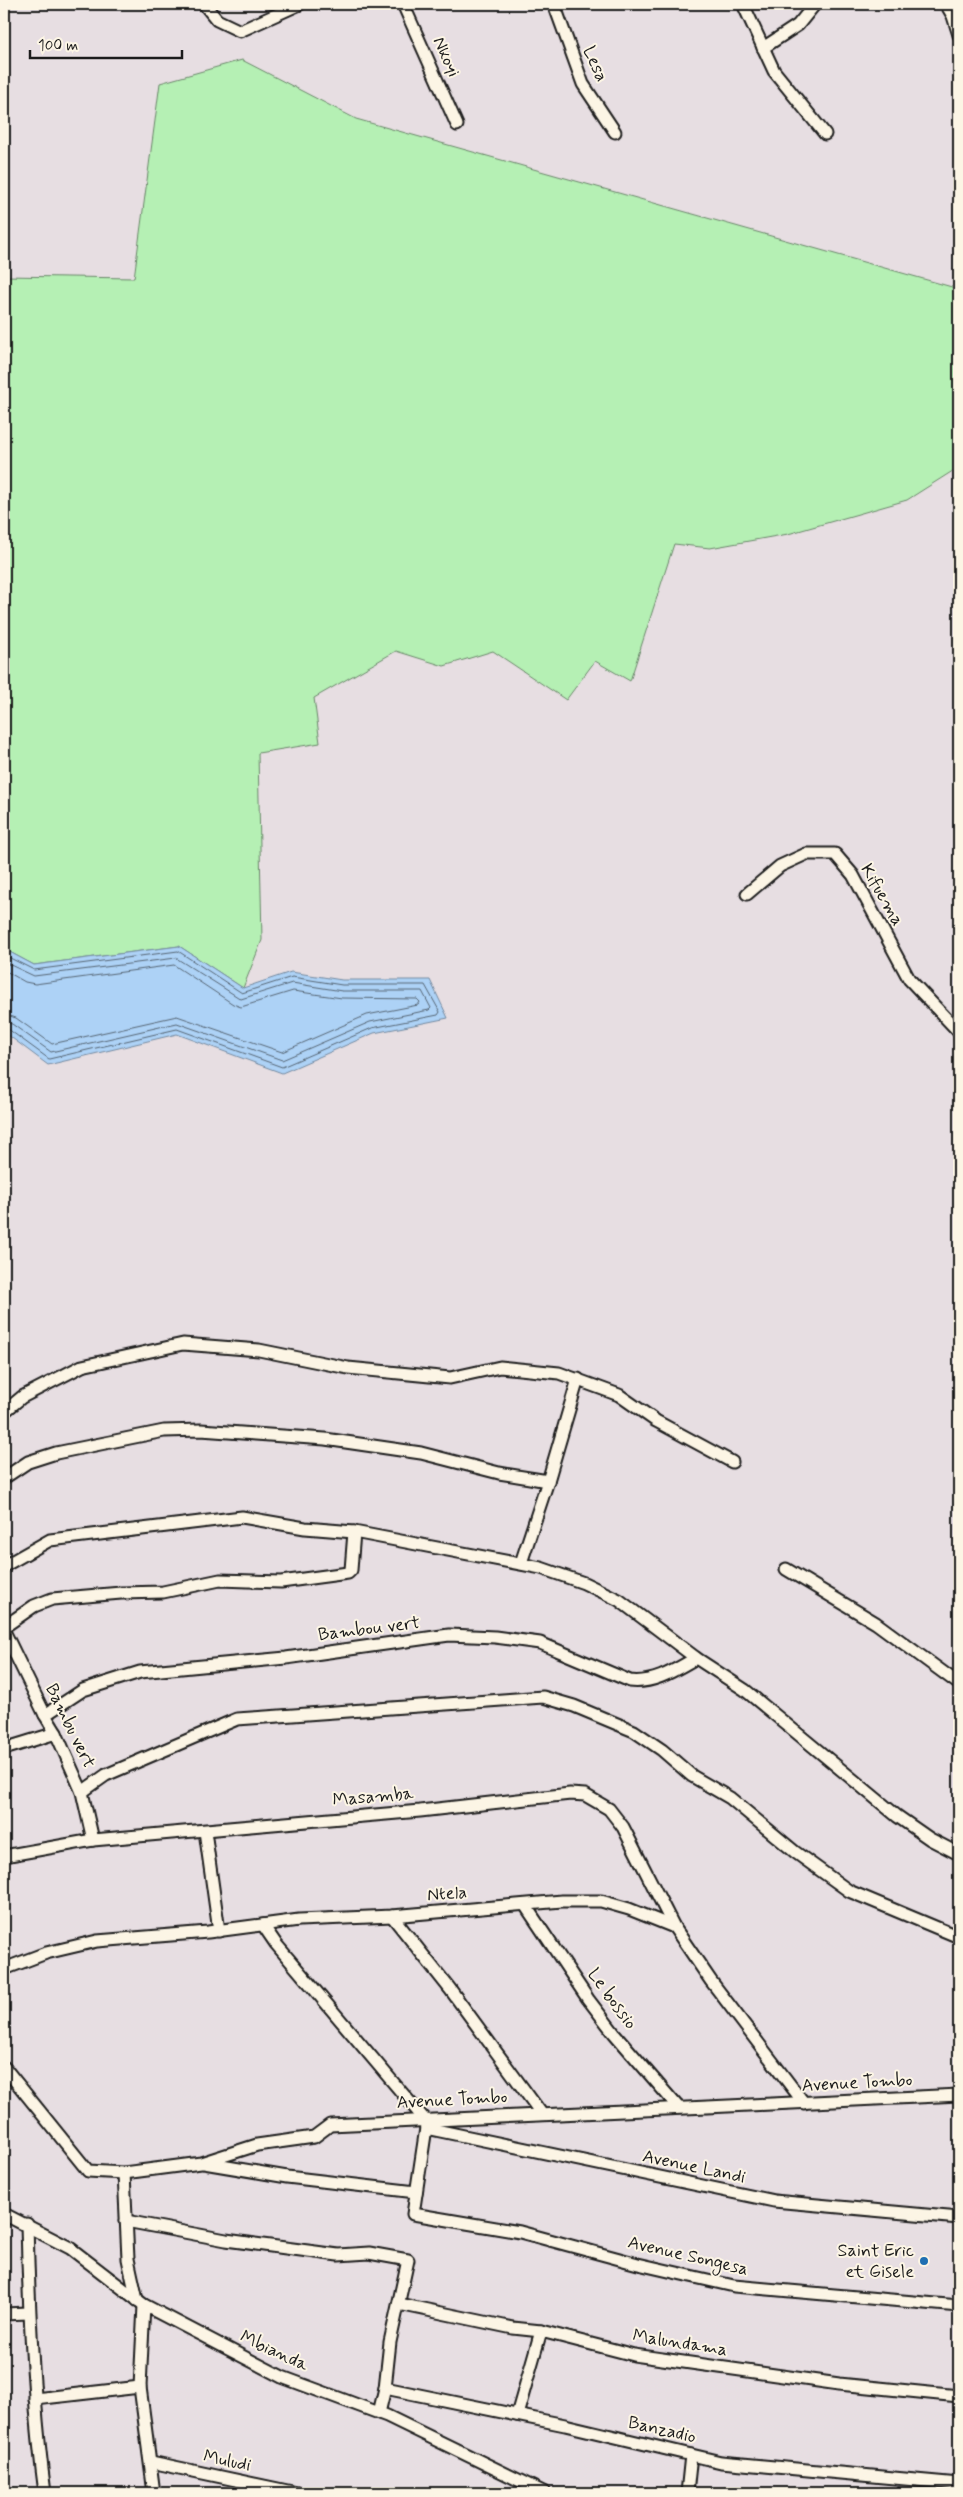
<svg xmlns="http://www.w3.org/2000/svg" width="963" height="2497" viewBox="0 0 963 2497" font-family="Mynerve,sans-serif">
  <style>
    .green { fill: #b5f0b4; stroke: #688668 }
    .water { fill: #add2f6; stroke: #73899f }
    .lines { fill: none; stroke-linecap: round; stroke-linejoin: round }
    .shore { stroke: #566573; stroke-width: 1 }
    .minor-casing { stroke: #1c1c1c; stroke-width: 15 }
    .minor { stroke: #fcf5e5; stroke-width: 11 }
    .poi-dot { fill: #1f6fb2; stroke: #fcf5e5; stroke-width: 2 }
    .labels { text-anchor: middle; dominant-baseline: central; stroke-width: 4; stroke-linejoin: round; paint-order: stroke }
    .street-label { font-size: 18px; fill: #1c1c1c; stroke: #fcf5e5 }
    .poi-label { font-size: 18px; fill: #1c1c1c; stroke: #fcf5e5; text-anchor: end }
  </style>
  <rect width="100%" height="100%" fill="#e7dee2"/>
  <filter id="ink" filterUnits="userSpaceOnUse"><feTurbulence type="fractalNoise" baseFrequency=".02" numOctaves="2"/><feDisplacementMap in="SourceGraphic" scale="10" xChannelSelector="R" yChannelSelector="G"/><feConvolveMatrix kernelMatrix="1 2 1 2 8 2 1 2 1" color-interpolation-filters="sRGB"/></filter>
  <g filter="url(#ink)">
    <polygon class="green" points="242,60 356,119 959,289 959,467 907,500 788,534 710,548 674,544 630,681 595,661 566,700 493,651 444,666 396,651 314,698 320,743 258,753 262,940 243,988 179,946 34,965 4,949 4,276 134,278 160,83"/>
    <polygon class="water" points="179,946 243,988 291,972 342,980 430,980 448,1018 374,1033 282,1073 177,1034 48,1065 4,1032 4,949 34,965"/>
    <g class="lines">
      <g class="shore">
        <polyline points="4,955 34,970 178,951 242,993 292,977 342,985 425,985 440,1012 438,1015 372,1028 282,1067 177,1029 49,1059 8,1029 4,1028"/>
        <polyline points="4,962 34,976 176,958 241,999 292,983 342,991 422,991 431,1008 429,1010 370,1022 282,1060 177,1023 51,1052 12,1024 4,1022"/>
        <polyline points="4,970 25,982 35,984 174,965 233,1004 241,1007 293,991 342,998 417,999 420,1002 418,1005 367,1015 282,1052 177,1016 52,1044 16,1018 4,1014"/>
      </g>
      <defs>
        <g id="minor">
          <polyline points="204,4 217,20 240,31 300,4"/>
          <polyline points="403,4 457,125"/>
          <polyline points="554,4 583,84 615,132"/>
          <polyline points="743,4 774,71 825,134"/>
          <polyline points="946,4 953,16 959,35"/>
          <polyline points="763,48 798,25 815,4"/>
          <polyline points="747,894 780,866 806,854 835,854 853,875 909,979 959,1032"/>
          <polyline points="4,1412 22,1397 82,1366 183,1344 259,1350 348,1368 450,1378 500,1367 559,1373 619,1395 656,1421 732,1462"/>
          <polyline points="4,1478 28,1462 56,1453 164,1431 201,1430 325,1439 421,1453 499,1473 548,1481 521,1563"/>
          <polyline points="548,1481 578,1379"/>
          <polyline points="4,1566 50,1540 242,1517 305,1528 354,1532 541,1568 584,1583 619,1600 696,1658 745,1690 897,1816 930,1839 959,1854"/>
          <polyline points="786,1569 876,1623 959,1684"/>
          <polyline points="4,1627 34,1606 52,1599 121,1593 163,1592 220,1580 281,1582 348,1573 351,1570 354,1532"/>
          <polyline points="4,1631 45,1715 56,1733 82,1792 93,1840"/>
          <path d="M45 1715 83 1690 140 1672 286 1658 449 1635 495 1637 540 1643 630 1681C654 1684 675 1670 696 1658"/>
          <polyline points="4,1749 56,1733"/>
          <polyline points="82,1792 106,1775 237,1719 543,1697 574,1706 634,1731 662,1750 692,1776 730,1798 795,1852 849,1891 959,1937"/>
          <polyline points="205,1831 219,1931"/>
          <polyline points="4,1856 93,1840 420,1811 570,1794 585,1795 609,1809 623,1827 674,1927"/>
          <polyline points="525,1905 588,1999 614,2033 678,2107"/>
          <polyline points="392,1916 450,1989 541,2113"/>
          <polyline points="263,1925 276,1944 425,2120 426,2128 413,2214 520,2232 638,2264 734,2286 959,2306"/>
          <polyline points="4,1969 46,1953 97,1941 208,1932 299,1920 392,1916 562,1901 601,1901 629,1909 674,1927 711,1981 804,2103"/>
          <path d="M4 2067 88 2171 124 2173 201 2163 257 2145 314 2137 330 2125C540 2113 750 2106 959 2095"/>
          <polyline points="426,2128 774,2201 959,2218"/>
          <polyline points="204,2163 287,2177 416,2192"/>
          <polyline points="124,2173 128,2259 137,2300"/>
          <polyline points="4,2214 70,2248 144,2305 282,2377 387,2416 545,2493"/>
          <polyline points="126,2221 226,2240 338,2255 369,2253 408,2260 390,2342 385,2388"/>
          <path d="M27 2224C29 2314 33 2404 45 2493"/>
          <polyline points="399,2304 513,2328 541,2331 634,2355 839,2384 959,2396"/>
          <polyline points="144,2305 140,2387 154,2493"/>
          <polyline points="4,2314 28,2313"/>
          <polyline points="35,2399 140,2387"/>
          <polyline points="379,2413 385,2388 565,2425 721,2462 959,2484"/>
          <polyline points="517,2415 541,2331"/>
          <polyline points="151,2462 297,2493"/>
          <polyline points="687,2493 691,2455"/>
        </g>
      </defs>
      <use href="#minor" class="minor-casing"/>
      <use href="#minor" class="minor"/>
    </g>
  </g>
  <circle class="poi-dot" cx="924" cy="2261" r="5"/>
  <g class="labels">
    <g class="street-label">
      <text transform="translate(446 57) rotate(66)">Nkoyi</text>
      <text transform="translate(595 64) rotate(66)">Lesa</text>
      <text transform="translate(882 895) rotate(60)">Kifuema</text>
      <text transform="translate(369 1629) rotate(-7)">Bambou vert</text>
      <text transform="translate(70 1726) rotate(64)">Bambu vert</text>
      <text transform="translate(373 1797) rotate(-5)">Masamba</text>
      <text transform="translate(447 1894) rotate(-4)">Ntela</text>
      <text transform="translate(612 1999) rotate(54)">Le bossio</text>
      <text transform="translate(857 2083) rotate(-3)">Avenue Tombo</text>
      <text transform="translate(452 2100) rotate(-3)">Avenue Tombo</text>
      <text transform="translate(694 2167) rotate(12)">Avenue Landi</text>
      <text transform="translate(688 2256) rotate(13)">Avenue Songesa</text>
      <text transform="translate(680 2343) rotate(9)">Malundama</text>
      <text transform="translate(274 2351) rotate(25)">Mbianda</text>
      <text transform="translate(662 2430) rotate(13)">Banzadio</text>
      <text transform="translate(227 2461) rotate(12)">Muludi</text>
    </g>
    <g class="poi-label">
      <text x="914" y="2251">Saint Eric<tspan x="914" dy="21">et Gisele</tspan></text>
    </g>
  </g>
  <rect width="963" height="2497" fill="none" stroke="#fcf5e5" stroke-width="20"/>
  <rect x="10" y="10" width="943" height="2477" fill="none" stroke="#1c1c1c" stroke-width="2" filter="url(#ink)"/>
  <path d="M30 50v8h152v-8" fill="none" stroke="#1c1c1c" stroke-width="2.5"/>
  <text x="38" y="50" font-size="15" fill="#1c1c1c" stroke="#fcf5e5" stroke-width="4" paint-order="stroke">100 m</text>
</svg>
